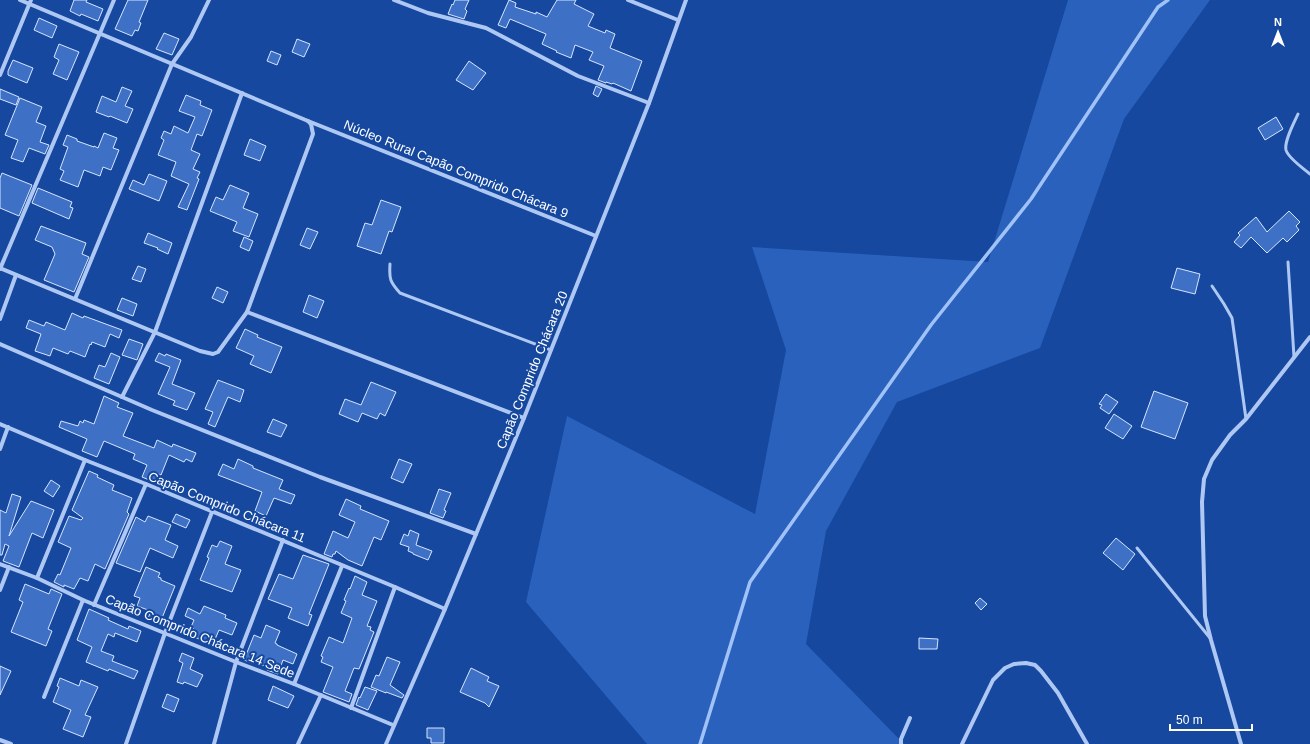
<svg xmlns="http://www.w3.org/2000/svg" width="1310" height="744" viewBox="0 0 1310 744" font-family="Helvetica,sans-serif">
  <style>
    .green { fill: #2961bc }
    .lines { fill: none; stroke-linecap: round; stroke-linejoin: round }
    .stream { stroke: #a0c2f6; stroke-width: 3.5 }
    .building { fill: #3e71c5; stroke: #d6e5fd }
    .lane { stroke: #aec8f3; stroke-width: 3 }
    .street { stroke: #aec8f3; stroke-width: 4 }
    .labels { text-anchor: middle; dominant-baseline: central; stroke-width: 4; stroke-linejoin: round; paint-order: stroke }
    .street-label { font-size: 13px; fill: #fff; stroke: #15489e }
  </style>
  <rect width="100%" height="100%" fill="#15489e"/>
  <polygon class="green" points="1068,0 1210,0 1124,119 1040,348 897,402 826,531 806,644 904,744 647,744 526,602 567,416 755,514 786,350 752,247 988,262"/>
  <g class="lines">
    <polyline class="stream" points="700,744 750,582 931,325 1031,199 1158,7 1168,0"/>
  </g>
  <g class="building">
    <polygon points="74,0 87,0 86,2 103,9 98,21 81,14 80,16 70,11"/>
    <polygon points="128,0 148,0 139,22 141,23 138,31 135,30 132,36 115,29"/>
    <polygon points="455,0 469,0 465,9 467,11 464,19 448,14 452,4 453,5"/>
    <polygon points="509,0 516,3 515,7 536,14 536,12 547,17 557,0 576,0 574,4 594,14 588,26 605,33 606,30 615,34 610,48 642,61 631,91 613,83 612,84 606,82 606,83 598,80 604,66 589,60 593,52 575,45 571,58 556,52 557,51 542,44 546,34 510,19 506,28 498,25"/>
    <polygon points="39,18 57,26 52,38 34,30"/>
    <polygon points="164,33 179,39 172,55 156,49"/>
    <polygon points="297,39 310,44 304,57 292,52"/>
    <polygon points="59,44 79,52 67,80 53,74 59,60 54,57"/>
    <polygon points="271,51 281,55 277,65 267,61"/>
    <polygon points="13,60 33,68 27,83 8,75 8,71"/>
    <polygon points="469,61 486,73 473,90 456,80"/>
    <polygon points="596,86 602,89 598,97 593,94"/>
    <polygon points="122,87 132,91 125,106 133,109 127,123 110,116 109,117 96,112 102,96 116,102"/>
    <polygon points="0,89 19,97 16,105 0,99"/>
    <polygon points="186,95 201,101 200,105 212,110 202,136 197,134 191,150 200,154 193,169 200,172 197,178 199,179 187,210 178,207 189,184 171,176 176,162 158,155 164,140 161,138 164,131 171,134 174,126 188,133 195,117 179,111"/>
    <polygon points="20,98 42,107 36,122 46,126 40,142 49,145 45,154 29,148 23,162 11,158 18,140 5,135"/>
    <polygon points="1276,117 1283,129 1265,140 1258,128"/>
    <polygon points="104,133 117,138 113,148 119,150 111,170 103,167 100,176 84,170 78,187 60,180 64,171 60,169 68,147 63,145 67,135 77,139 77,141 94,147 94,146 98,148"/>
    <polygon points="250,139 266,146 260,161 244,155"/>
    <polygon points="2,173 32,185 19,216 0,208 0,178"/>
    <polygon points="149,174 167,181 159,201 129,189 133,180 144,185"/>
    <polygon points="230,185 249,193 243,208 258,214 249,237 233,231 237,222 210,211 216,197 223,200"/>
    <polygon points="38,188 72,202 70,207 73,208 69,219 32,203"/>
    <polygon points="381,200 401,207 392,232 389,231 381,254 357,246 365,223 372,225"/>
    <polygon points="1289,211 1300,222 1296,226 1299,230 1287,242 1283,238 1267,253 1251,237 1241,248 1234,242 1240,235 1238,233 1256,217 1267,232"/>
    <polygon points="41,226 86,243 82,254 89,257 74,292 44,280 55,254 52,247 35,240"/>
    <polygon points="307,228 318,232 310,249 300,245"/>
    <polygon points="148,233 172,243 168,254 157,249 158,248 144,243"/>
    <polygon points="244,237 253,241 249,251 240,247"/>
    <polygon points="138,266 146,269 141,282 132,279"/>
    <polygon points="1177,268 1200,274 1195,294 1171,288"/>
    <polygon points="217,287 228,292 223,303 212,298"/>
    <polygon points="309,295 324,301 317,318 303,312"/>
    <polygon points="122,298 137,304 133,316 117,310"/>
    <polygon points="72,313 83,318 84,316 122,330 119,338 110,334 105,347 92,342 91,345 90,344 85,357 70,351 68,354 53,348 50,356 35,351 41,334 26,328 29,320 44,326 46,322 65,330"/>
    <polygon points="245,329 258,335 257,337 282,347 271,373 250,364 254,356 236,348"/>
    <polygon points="129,339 143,344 137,360 122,355"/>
    <polygon points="111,353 120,357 109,384 94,378 99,365 105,367"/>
    <polygon points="159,353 165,356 166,354 181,360 172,384 195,393 187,410 173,405 175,401 158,394 170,367 155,361"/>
    <polygon points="218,380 244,390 240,402 228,397 215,427 208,424 213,412 205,409"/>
    <polygon points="371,382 396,392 385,416 380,413 377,419 362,413 358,422 339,414 345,399 361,405"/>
    <polygon points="1154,391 1188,403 1175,439 1141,427"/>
    <polygon points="1106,394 1118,402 1109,414 1100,408 1102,405 1099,404"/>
    <polygon points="104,396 119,403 117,407 133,413 123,436 154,448 157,440 172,447 173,444 196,453 192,462 186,459 184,462 169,455 161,475 157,473 154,482 142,477 147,465 133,459 135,454 104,441 97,457 82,451 87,439 59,427 61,421 78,426 80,421 83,423 84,420 94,424"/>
    <polygon points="1114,414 1132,426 1123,439 1105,428"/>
    <polygon points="273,419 287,425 281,437 267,432"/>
    <polygon points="238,459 253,466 253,468 283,480 279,489 295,495 291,504 274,498 266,516 255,511 262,492 218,475 223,464 234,469"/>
    <polygon points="399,459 412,464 403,483 391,478"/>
    <polygon points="89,471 98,475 97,477 114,485 112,490 132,498 127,512 129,514 105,569 95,564 88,581 80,578 74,589 64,585 64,587 54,582 58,574 60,575 71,548 58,542 69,516 81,520 83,518 72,510"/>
    <polygon points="51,480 60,486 53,497 44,491"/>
    <polygon points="439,489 451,493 444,510 446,511 443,518 430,513"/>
    <polygon points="12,494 21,497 9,536 31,501 54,510 43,538 32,533 19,567 3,561 9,546 5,544 2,555 0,555 0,510 6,513"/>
    <polygon points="346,499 361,506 360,509 389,521 381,540 374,537 362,566 348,560 336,551 335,554 333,554 332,557 324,554 333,531 348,538 355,522 339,515"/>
    <polygon points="176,514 190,520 186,528 172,522"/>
    <polygon points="148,516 171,525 165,540 178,546 173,558 150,548 140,572 116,563 136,517 145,522"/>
    <polygon points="410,530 419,534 416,545 432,551 428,560 413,554 413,553 408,551 409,547 400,544 404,534 408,536"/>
    <polygon points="1116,538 1135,554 1123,570 1103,553"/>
    <polygon points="220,541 232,546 225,564 241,570 232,592 200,580 209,558 207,557 212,545 217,547"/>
    <polygon points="303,555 329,564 309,614 312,615 308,626 288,618 292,608 268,599 279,574 293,579"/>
    <polygon points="146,567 160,573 158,577 161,578 161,580 175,586 160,623 148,618 151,611 137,606 140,598 134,596"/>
    <polygon points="355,576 367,582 362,595 377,601 367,626 371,627 370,630 374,632 359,669 354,668 345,691 352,694 349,702 323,692 333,667 321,662 323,657 321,656 329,637 343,643 352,618 341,613 346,601 344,600 346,595 349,588 350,589"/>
    <polygon points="25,584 49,594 51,589 62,594 48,629 52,631 46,646 11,632 23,602 19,600"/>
    <polygon points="980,598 987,604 981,610 975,603"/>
    <polygon points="204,606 226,615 225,618 237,623 232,635 219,630 213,644 191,636 194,629 191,627 194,620 185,616 188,608 200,614"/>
    <polygon points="89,609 109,618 108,620 128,629 129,626 141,631 137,642 115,633 114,637 108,634 101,651 114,656 112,661 138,671 134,679 109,669 108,671 86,662 92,647 77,640"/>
    <polygon points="266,625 280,631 275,643 277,644 277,645 297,654 293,664 283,660 278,674 267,670 267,667 253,661 252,663 244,660 254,635 261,638"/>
    <polygon points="919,638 938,639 937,649 919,649"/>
    <polygon points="182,653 194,658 190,669 203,675 197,687 184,682 183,684 177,682 183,663 179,661"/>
    <polygon points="387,657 400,662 390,685 404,695 402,698 386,692 386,693 371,687 376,675 379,676"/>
    <polygon points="0,666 11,671 0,695"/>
    <polygon points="471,668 489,677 487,681 499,686 489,707 485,703 460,692"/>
    <polygon points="60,678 79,686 81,680 98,687 85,715 91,717 83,737 63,729 71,710 53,702 59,687 57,686"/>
    <polygon points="273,686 294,696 288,708 268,700"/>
    <polygon points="365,687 377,691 368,710 356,705 359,697 360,698"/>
    <polygon points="167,694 179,699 174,712 162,707"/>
    <polygon points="427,728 444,728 444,743 431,743 431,738 427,738"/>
  </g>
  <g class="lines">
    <g class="lane">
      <path d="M1298 114C1294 123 1284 141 1286 150 1288 158 1303 168 1310 174"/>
      <polyline points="1288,262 1294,357"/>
      <path d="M390 264C389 279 390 282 400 293L551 350"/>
      <polyline points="1212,286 1224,304 1232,318 1246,419"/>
      <polyline points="1137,548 1210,638"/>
    </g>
    <g class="street">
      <polyline points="20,0 308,121 596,236"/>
      <polyline points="394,0 428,13 486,28 578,76 649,103"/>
      <polyline points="628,0 678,20"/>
      <polyline points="0,75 31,0"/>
      <polyline points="0,268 200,351 213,354 218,352 247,312 313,134 311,124 308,121"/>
      <polyline points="0,269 114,0"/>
      <polyline points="75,299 172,64 191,37 209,0"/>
      <polyline points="247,312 524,418"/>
      <polyline points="0,319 16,275"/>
      <polyline points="0,344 152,410 320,477 476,534"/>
      <polyline points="122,397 155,332 242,93"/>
      <polyline points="0,424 85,460 146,484 395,587 445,609"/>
      <polyline points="0,449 8,427"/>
      <polyline points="0,564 37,578 83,600 236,662 294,684 393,725"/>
      <polyline points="37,578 85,460"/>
      <polyline points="0,590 9,567"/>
      <polyline points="94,605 146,484"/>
      <polyline points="294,684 342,566"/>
      <polyline points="44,697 83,600"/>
      <polyline points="351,708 395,587"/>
      <polyline points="0,740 11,744"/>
      <polyline points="126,744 165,633 212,512"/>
      <polyline points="214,744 236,662 283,540"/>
      <polyline points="298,744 321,695"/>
      <polyline points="386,744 445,609 524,418 649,103 686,0"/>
      <polyline points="901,744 901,739 910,718"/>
      <polyline points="962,744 993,680 1005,668 1014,664 1026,663 1035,665 1041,671 1058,693 1087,744"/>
      <polyline points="1241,744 1211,640 1205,616 1202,502 1204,479 1212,460 1230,435 1246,419 1310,337"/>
    </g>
  </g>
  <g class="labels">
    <g class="street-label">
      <text transform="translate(456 169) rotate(22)">Núcleo Rural Capão Comprido Chácara 9</text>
      <text transform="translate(532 370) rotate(-68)">Capão Comprido Chácara 20</text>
      <text transform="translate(227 507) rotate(22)">Capão Comprido Chácara 11</text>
      <text transform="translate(200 636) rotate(22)">Capão Comprido Chácara 14 Sede</text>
    </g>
  </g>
  <g transform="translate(1278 32)" stroke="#15489e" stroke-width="3" paint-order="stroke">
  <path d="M0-3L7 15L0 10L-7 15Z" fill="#ffffff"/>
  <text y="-6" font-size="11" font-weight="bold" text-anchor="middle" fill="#ffffff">N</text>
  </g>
  <path d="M1170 724v6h82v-6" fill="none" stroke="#ffffff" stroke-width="2"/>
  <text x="1176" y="724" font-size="12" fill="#ffffff" stroke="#15489e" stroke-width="3" paint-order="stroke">50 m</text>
</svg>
